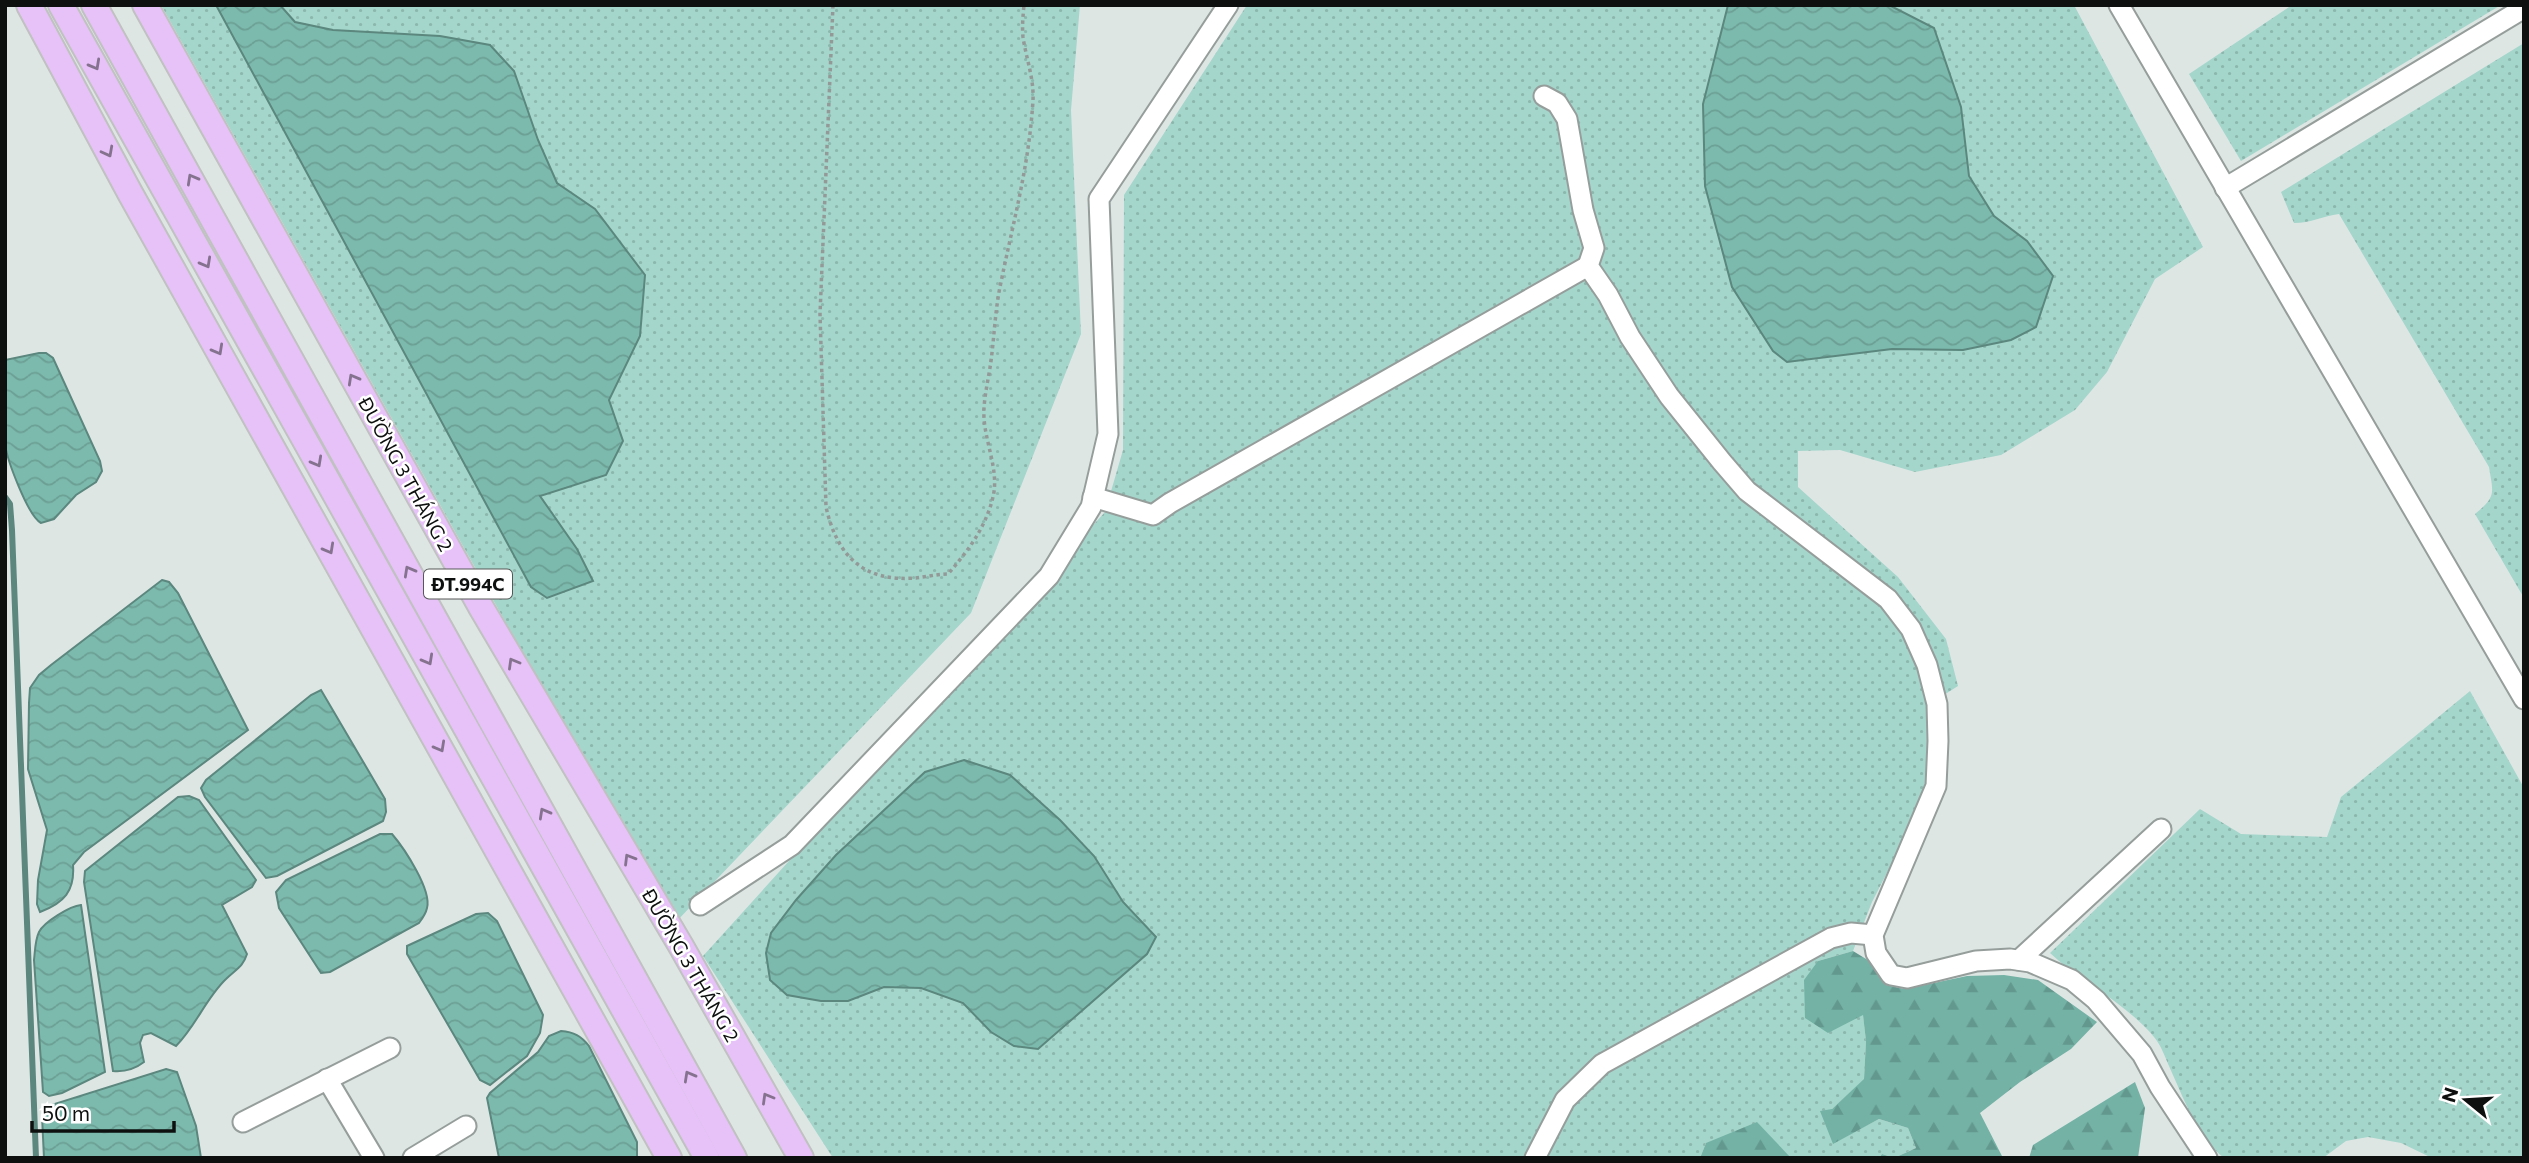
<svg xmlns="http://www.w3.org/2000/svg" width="2529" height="1163" viewBox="0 0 2529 1163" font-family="Commissioner,sans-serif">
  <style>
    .grass { fill: url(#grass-dots) }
    .forest { fill: url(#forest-firs) }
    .water { fill: url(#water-waves); stroke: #5b877e; stroke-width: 2 }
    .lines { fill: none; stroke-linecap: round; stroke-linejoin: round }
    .stream { stroke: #5b877e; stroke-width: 6 }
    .minor-casing { stroke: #969e9c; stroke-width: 23 }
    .major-casing { stroke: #c0c1c1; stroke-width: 28 }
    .path { stroke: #939997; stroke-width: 3.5; stroke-dasharray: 3.5 3.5; stroke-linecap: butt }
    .minor { stroke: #fff; stroke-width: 19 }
    .major { stroke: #e7c2f8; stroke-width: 24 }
    .oneway { stroke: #85728f }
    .labels { text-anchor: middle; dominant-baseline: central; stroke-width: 5; stroke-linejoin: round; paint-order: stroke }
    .shield { fill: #fff; stroke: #565857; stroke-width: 2 }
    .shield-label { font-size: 18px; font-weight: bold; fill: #0d100f }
    .street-label { font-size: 19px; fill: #0d100f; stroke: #fff }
  </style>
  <defs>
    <pattern id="grass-dots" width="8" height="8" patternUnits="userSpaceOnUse" patternTransform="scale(1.75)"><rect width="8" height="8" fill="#a4d6cb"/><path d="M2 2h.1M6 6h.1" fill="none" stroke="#8cb7ad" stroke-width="1.8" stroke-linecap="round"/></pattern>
    <pattern id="forest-firs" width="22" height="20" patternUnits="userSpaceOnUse" patternTransform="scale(1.75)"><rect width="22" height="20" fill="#74b2a6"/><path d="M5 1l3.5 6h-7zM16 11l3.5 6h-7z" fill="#63988e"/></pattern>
    <pattern id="water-waves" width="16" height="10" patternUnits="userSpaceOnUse" patternTransform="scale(1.75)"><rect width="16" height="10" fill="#7dbaae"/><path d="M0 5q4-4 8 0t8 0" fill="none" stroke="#6b9f94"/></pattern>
  </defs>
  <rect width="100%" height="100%" fill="#dee6e4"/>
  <g class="grass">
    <polygon points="161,5 1080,5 1071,110 1081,334 971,613 674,924"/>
    <polygon points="1247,5 2074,5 2203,247 2155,279 2107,372 2075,410 2001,455 1915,472 1840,450 1798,451 1798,487 1898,577 1946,639 1958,686 1928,705 1929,771 1911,826 1872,902 1853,951 1818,961 1863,1014 1866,1041 1864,1080 1832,1109 1833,1143 1879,1119 1908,1128 1916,1148 1894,1158 1882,1154 1879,1158 1791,1158 1706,1143 1700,1158 833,1158 703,956 1105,512 1123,450 1124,195"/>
    <polygon points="2292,5 2501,5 2241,161 2189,74"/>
    <path d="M2524 43V598L2475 514C2497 496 2493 493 2489 467L2339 214C2323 216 2311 223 2294 223L2281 192Z"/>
    <path d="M2470 691 2524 788V1158H2432L2401 1143 2368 1137 2346 1141 2323 1158H2224C2197 1136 2183 1097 2169 1066 2165 1057 2161 1045 2154 1037 2125 1002 2083 984 2050 953L2200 809 2241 834 2327 837 2341 797Z"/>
  </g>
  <g class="forest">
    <polygon points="1853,951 1876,965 1886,985 1905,989 1967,976 2004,975 2038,980 2097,1022 2071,1049 2020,1082 1980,1113 2003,1158 1879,1158 1882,1154 1894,1158 1916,1148 1908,1128 1879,1119 1833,1144 1820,1111 1832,1109 1864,1079 1866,1041 1863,1015 1828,1033 1805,1018 1804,980 1818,961"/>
    <polygon points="2135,1082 2145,1108 2138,1158 2029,1158 2033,1145"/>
    <polygon points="1757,1122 1791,1158 1700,1158 1706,1143"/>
  </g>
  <g class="water">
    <polygon points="216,5 280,5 295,22 333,30 440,36 490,45 514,71 538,140 557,183 595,209 645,275 640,336 609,400 623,441 606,475 540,496 577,549 593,581 547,598 531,587"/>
    <polygon points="1728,5 1889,5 1934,28 1961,107 1969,176 1994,216 2027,241 2053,276 2036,327 2011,340 1963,350 1892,349 1787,362 1773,351 1732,287 1705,186 1703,104"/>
    <path d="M39 353H46L53 358 100 461 102 471 96 482 76 495 54 519 41 523C28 516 7 460 5 444 2 417 5 387 5 360Z"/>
    <path d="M162 580 169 582 178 593 248 730 84 852 73 865C75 891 64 903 40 912L37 904 38 880 47 830 28 769 29 703 30 688 39 675 51 665Z"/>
    <polygon points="321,690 385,799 386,812 383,821 277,876 266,878 205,797 201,788 206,780 311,695"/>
    <polygon points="964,760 1010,775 1060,820 1094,856 1123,902 1156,937 1147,954 1038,1049 1014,1046 991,1032 963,1003 921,988 884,987 848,1001 821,1001 787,995 770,980 766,953 771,933 796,900 836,855 925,772"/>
    <path d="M189 796 199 800 256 880 252 887 222 905 247 954C243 967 236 969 226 979 206 998 196 1026 176 1046L151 1033 143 1035 140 1043 144 1062C135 1069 125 1072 113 1071L84 882 85 871 178 797Z"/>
    <path d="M380 834H392C404 848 432 890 427 908 426 913 422 919 419 923L330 972 321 973 279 908 276 892 286 880Z"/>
    <path d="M81 905 105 1072 62 1093 49 1096 43 1092 34 960C35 952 35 940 39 932 44 922 70 906 81 905Z"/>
    <polygon points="488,913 497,921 543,1015 540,1033 527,1056 490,1085 480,1080 407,954 407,946 476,914"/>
    <path d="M561 1031C574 1032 581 1036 589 1046L637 1142V1158H499L487 1098 490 1093 538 1052 549 1036Z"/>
    <polygon points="166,1069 177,1072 196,1126 201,1158 44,1158 42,1116 48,1106"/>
  </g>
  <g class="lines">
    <polyline class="stream" points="5,497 10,504 12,530 36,1158"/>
    <defs>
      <g id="minor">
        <polyline points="2119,5 2524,699"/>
        <polyline points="1544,96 1557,103 1567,119 1583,210 1594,248 1588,266 1608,295 1630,337 1669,396 1722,462 1747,491 1888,599 1911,629 1927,665 1937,704 1938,741 1936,786 1873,935 1876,953 1891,975 1907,978 1976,961 2010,959 2030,962 2072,980 2096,1000 2142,1054 2160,1087 2207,1158"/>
        <polyline points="2225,188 2524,8"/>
        <polyline points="1093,497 1153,515 1170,503 1588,266"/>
        <polyline points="700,905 792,845 1049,576 1091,507 1108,434 1099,199 1228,5"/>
        <polyline points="2019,960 2161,829"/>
        <polyline points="327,1079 374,1158"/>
        <polyline points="243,1122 390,1048"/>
        <polyline points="413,1158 466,1126"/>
        <polyline points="1535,1158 1565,1100 1602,1064 1831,938 1851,933 1873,935"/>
      </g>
      <g id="major">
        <polyline points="29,5 130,193 669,1158"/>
        <polyline points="61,5 707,1158"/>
        <polyline points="94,5 734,1158"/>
        <polyline points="145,5 482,609 681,946 801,1158"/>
      </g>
    </defs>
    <use href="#minor" class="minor-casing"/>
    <use href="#major" class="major-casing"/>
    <path class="path" d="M833 5 820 314 826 507C837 555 862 582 915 578 926 577 937 574 948 574 968 551 986 527 993 497 1000 468 982 438 984 408 985 392 989 376 991 361 994 338 995 315 999 292 1012 226 1029 168 1033 100 1034 78 1026 58 1023 37 1022 26 1023 16 1024 5"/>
    <use href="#minor" class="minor"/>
    <use href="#major" class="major"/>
  </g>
  <defs><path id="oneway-chevron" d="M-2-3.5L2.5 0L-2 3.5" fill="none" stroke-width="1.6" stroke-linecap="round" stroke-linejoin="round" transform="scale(1.75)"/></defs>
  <g class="oneway">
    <use href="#oneway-chevron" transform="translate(95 65) rotate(61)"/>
    <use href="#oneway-chevron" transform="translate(108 152) rotate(62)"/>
    <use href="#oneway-chevron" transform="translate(192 179) rotate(-119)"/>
    <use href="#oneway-chevron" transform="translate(206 263) rotate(61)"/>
    <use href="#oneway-chevron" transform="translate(218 350) rotate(61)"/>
    <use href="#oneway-chevron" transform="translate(353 379) rotate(-119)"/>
    <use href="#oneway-chevron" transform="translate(317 462) rotate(61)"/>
    <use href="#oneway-chevron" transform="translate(329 549) rotate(61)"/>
    <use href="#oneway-chevron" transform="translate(409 571) rotate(-119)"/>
    <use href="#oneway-chevron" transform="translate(428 660) rotate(61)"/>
    <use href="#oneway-chevron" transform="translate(513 663) rotate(-120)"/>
    <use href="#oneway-chevron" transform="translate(440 747) rotate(61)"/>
    <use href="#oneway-chevron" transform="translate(544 813) rotate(-119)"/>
    <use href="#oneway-chevron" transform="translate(629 859) rotate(-121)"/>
    <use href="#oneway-chevron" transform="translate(689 1076) rotate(-119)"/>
    <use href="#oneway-chevron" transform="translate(767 1098) rotate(-120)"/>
  </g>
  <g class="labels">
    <rect class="shield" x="424" y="569.5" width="88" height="29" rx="5"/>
    <g class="shield-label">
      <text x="468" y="584">ĐT.994C</text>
    </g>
    <g class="street-label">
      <text transform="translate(406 474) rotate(61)">ĐƯỜNG 3 THÁNG 2</text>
      <text transform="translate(691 965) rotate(60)">ĐƯỜNG 3 THÁNG 2</text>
    </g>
  </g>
  <rect width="2529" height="1163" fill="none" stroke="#0d100f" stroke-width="14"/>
  <g transform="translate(2466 1100) rotate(288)" stroke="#ffffff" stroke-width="5" paint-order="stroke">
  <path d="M0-5L12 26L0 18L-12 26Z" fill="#0d100f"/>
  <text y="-10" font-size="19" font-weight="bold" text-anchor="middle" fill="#0d100f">N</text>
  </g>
  <path d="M32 1121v10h142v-10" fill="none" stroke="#0d100f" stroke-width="3.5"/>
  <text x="42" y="1121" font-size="21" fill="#0d100f" stroke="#ffffff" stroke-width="5" paint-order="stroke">50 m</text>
</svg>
